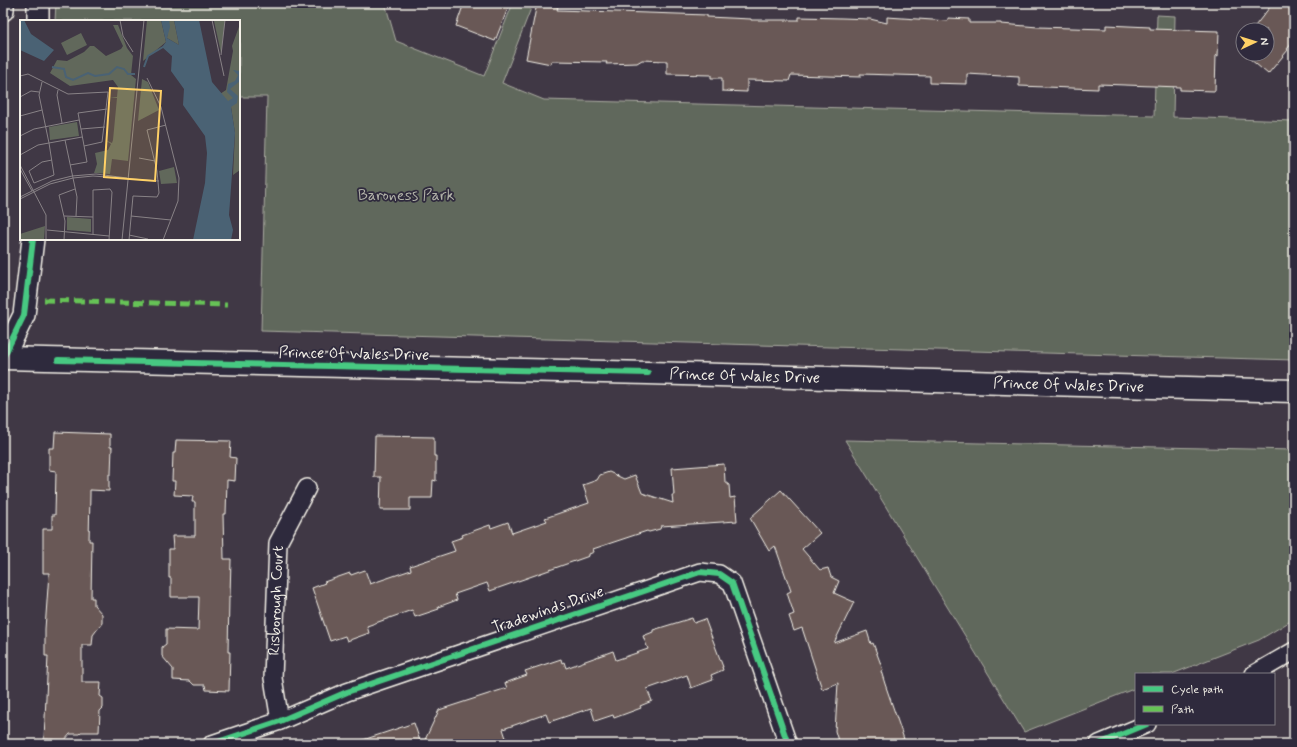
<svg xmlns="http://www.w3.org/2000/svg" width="1297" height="747" viewBox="0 0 1297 747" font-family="Mynerve,sans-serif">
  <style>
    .green { fill: #61685b; stroke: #aaaca2 }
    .building { fill: #695957; stroke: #f4f1e8 }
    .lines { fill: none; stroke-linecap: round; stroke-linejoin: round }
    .minor-casing { stroke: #f4f1e8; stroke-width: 20 }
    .tertiary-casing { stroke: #f4f1e8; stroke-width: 24 }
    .primary-casing { stroke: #f4f1e8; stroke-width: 25 }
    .minor { stroke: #2f2a3d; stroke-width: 17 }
    .tertiary { stroke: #2f2a3d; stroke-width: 21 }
    .primary { stroke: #2f2a3d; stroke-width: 22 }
    .quiet { stroke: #66c356; stroke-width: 5; stroke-dasharray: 10 5; stroke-linecap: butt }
    .cycleway-casing { stroke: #2f2a3d; stroke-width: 8 }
    .cycleway { stroke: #46c982; stroke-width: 6 }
    .labels { text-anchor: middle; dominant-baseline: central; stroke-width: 3.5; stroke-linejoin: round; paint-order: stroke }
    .park-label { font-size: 16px; fill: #b2b3a9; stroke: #2f2a3d }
    .street-label { font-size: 16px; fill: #f4f1e8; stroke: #2f2a3d }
    .inset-river { fill: none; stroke: #4a6274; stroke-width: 2 }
    .inset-road { fill: none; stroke: #888286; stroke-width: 1 }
    .view { fill: #ffd166; fill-opacity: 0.15; stroke: #ffd166; stroke-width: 2 }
    .inset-edge { fill: none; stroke: #f4f1e8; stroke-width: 2 }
  </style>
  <rect width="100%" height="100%" fill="#403845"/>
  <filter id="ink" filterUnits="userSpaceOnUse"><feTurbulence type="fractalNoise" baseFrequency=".025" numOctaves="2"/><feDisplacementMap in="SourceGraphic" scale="8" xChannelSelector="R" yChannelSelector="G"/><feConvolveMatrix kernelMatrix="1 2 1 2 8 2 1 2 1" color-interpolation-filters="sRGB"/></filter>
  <g filter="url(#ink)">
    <g class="green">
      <polygon points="56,3 385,3 396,41 484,76 513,3 533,3 502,83 544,100 1154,116 1157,15 1175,16 1173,117 1294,121 1294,360 261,331 267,97 239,97 239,21 55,21"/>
      <polygon points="845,440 1294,450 1294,619 1259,640 1172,674 1136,674 1136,688 1024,732"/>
    </g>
    <g class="building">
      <polygon points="464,3 510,3 495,41 456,26"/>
      <polygon points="537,3 558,7 557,10 707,15 707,17 751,19 751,20 799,20 799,17 842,18 870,19 887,23 887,17 948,21 948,18 969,19 969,23 1001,23 1001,24 1038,27 1106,29 1106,25 1150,27 1150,29 1219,31 1218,56 1216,55 1215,91 1180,90 1180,87 1098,84 1098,89 1019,86 1019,77 967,74 967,84 930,83 930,76 860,74 861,77 791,75 789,81 747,80 747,92 722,91 722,78 711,78 711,75 667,74 667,61 642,60 637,63 606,64 607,62 552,61 551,64 526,59"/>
      <polygon points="1273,3 1294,3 1294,41 1287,49 1288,50 1268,74 1244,54 1267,54 1267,30 1252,30"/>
      <polygon points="55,432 110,434 110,447 112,447 111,474 109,474 109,491 90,490 90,494 89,541 92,541 91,598 94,598 94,605 102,614 102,623 93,635 92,645 82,645 82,682 101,682 100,696 103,698 103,708 100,711 99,732 81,732 79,734 70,734 65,740 44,739 48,656 45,656 45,629 49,573 43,573 43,529 52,529 52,515 55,515 56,471 49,470 49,448 54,448"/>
      <polygon points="375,436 434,437 434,456 436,456 436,481 433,480 432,498 410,498 410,510 380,510 381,477 374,477"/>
      <polygon points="176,440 231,441 230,457 236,458 235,481 227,480 226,514 223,514 224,559 231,559 230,597 229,597 228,652 230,652 229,691 206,690 205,685 194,685 190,681 173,680 173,669 162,656 162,647 166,644 166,629 198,630 199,597 171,597 171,578 169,578 169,549 173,549 172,536 195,536 195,502 192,502 193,496 174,495 175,481 172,481 173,453 175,453"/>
      <polygon points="724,464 725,482 729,485 730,498 735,497 737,521 661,526 660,529 649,532 647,531 593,549 594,552 589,554 589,556 490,591 487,583 455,594 457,600 438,607 439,609 415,617 412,610 367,626 369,633 347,641 345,636 330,641 312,588 325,583 324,582 350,573 351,575 365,570 370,584 411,570 410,566 455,551 451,541 463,537 462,535 490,525 491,528 508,522 512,533 547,521 545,518 589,503 583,485 597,480 600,475 609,472 624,479 635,475 642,493 673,503 672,495 674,495 672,468"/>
      <polygon points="781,490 820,533 802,549 820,570 828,568 831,577 839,581 834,593 854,602 834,643 867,631 871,644 873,643 883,670 881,671 885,684 904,739 901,740 903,744 839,744 835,731 838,683 822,689 802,628 794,631 789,616 794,614 787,593 791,591 775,546 769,551 750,518"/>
      <polygon points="692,618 694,623 705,619 723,667 722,667 723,670 711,675 713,680 691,688 687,675 647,689 652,701 640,706 641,708 614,718 613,715 595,721 591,708 549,722 546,714 503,729 508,744 423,744 439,710 507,688 505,683 527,675 525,671 561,659 562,663 564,662 566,668 613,651 616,660 648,649 643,636 653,632 653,630"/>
      <polygon points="414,723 421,744 360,744 360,741"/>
    </g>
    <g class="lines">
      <defs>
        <g id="minor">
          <polyline points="1254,674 1294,651"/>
          <path id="s1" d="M280 721 273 678 278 543 307 488"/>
          <polyline points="212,744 280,721 347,692 700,572 719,574 732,583 788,744"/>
          <polyline points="1099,744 1147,724"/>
        </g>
        <g id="tertiary">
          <polyline points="3,10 3,3"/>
          <polyline points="38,21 38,3"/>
          <polyline points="3,358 24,315 33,239"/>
        </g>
        <g id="primary">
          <path id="s2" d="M3 358 648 373 1294 391"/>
        </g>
      </defs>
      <use href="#minor" class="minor-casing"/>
      <use href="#tertiary" class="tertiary-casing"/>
      <use href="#primary" class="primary-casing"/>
      <use href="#minor" class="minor"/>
      <use href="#tertiary" class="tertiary"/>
      <use href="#primary" class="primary"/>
      <polyline class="quiet" points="44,300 227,305"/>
      <defs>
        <g id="cycleway">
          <polyline points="3,358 24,315 33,239"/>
          <polyline points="58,360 648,373"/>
          <polyline points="212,744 280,721 347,692 700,572 719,574 732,583 788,744"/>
          <polyline points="1099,744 1147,724"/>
        </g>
      </defs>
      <use href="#cycleway" class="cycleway-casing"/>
      <use href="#cycleway" class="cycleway"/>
    </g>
  </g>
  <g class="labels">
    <g class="park-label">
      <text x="406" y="195">Baroness Park</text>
    </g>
    <g class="street-label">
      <text transform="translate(354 354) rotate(1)">Prince Of Wales Drive</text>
      <text stroke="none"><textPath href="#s2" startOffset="742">Prince Of Wales Drive</textPath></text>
      <text stroke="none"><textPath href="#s2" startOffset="1066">Prince Of Wales Drive</textPath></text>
      <text stroke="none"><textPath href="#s1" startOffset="121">Risborough Court</textPath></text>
      <text transform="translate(548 610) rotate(-19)">Tradewinds Drive</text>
    </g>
  </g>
  <g transform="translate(20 20)">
    <rect width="220" height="220" fill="#403845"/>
    <path d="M127 0H141L146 22 123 41ZM149 0H154L159 25 147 18ZM205 0 201 33 194 1ZM220 4V150L213 155 215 113 211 87 200 74 206 70 213 31 212 26ZM93 5H98L107 28 113 36 111 55 116 59 108 141 92 139 90 154 74 153 77 144 75 133 88 130 91 124 85 120 92 123 93 120 97 78 90 77H97L98 67 93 60 50 66 30 53 37 40 47 41 64 32 70 26H74L86 36 101 29 103 26ZM61 13 67 25 47 35 41 23ZM122 59 128 62 139 90 118 101ZM57 102 59 116 30 120 29 107ZM154 147 157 163 141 164 139 151ZM47 197 71 199V212L47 210ZM25 206 24 220H0V214Z" fill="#61685b"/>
    <path d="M0 0H4L11 14 34 30 24 41 0 30ZM141 0H149L150 7 147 18 159 25 154 0H179L192 62 208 81 213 78 207 72 208 64 215 61 218 55 213 50 220 51V61L210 69 218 76 217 83 211 87 215 113 209 195 213 210 211 220H173L185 163 187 133 185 116 163 85 164 69 151 51 152 36 142 27 146 22Z" fill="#4a6274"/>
    <path class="inset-river" d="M32 47 44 49 46 57 53 60 68 53 75 56 89 54 97 47 104 49 108 54H115M124 47 128 36 143 27"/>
    <path class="inset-road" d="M100 0 103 16 113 32M192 0 204 56M201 35 205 0M0 56 8 54 48 74 88 72 82 122 64 126M127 58 141 87 159 158 158 181 143 220M22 62 19 75 29 123 34 155 14 163 9 151 22 142 32 140M38 70 37 75 42 103M0 77 11 71 19 72M0 96 22 90M61 109 85 107M0 116 14 109 59 100M45 120 57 177 56 196M0 135 18 125 62 117M119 138 135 141M0 145 26 195V220M50 145 67 142 58 93 87 89M0 149 12 171M0 177 32 161 52 156 76 154 107 158M0 179 30 164 53 158 73 156 139 161M44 196 73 197M111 196 151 200M27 210 89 216M73 214V170L90 169 92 172 89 220M109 215 128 219M44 220 45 201 39 175 55 169M102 220 124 0M109 220 113 176 137 177 139 173 137 151 127 110 146 105"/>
    <path class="view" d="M90 68 141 71 135 161 84 157Z"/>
    <rect width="220" height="220" class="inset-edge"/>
  </g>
  <rect width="1297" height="747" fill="none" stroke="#2f2a3d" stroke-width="16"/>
  <rect x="8" y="8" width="1281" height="731" fill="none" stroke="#f4f1e8" stroke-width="1.5" filter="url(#ink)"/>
  <rect x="1135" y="673" width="140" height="52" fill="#2f2a3d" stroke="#7e7a81"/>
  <rect x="1143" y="686" width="20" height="6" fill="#46c982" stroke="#7e7a81"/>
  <text x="1171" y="693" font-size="12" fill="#f4f1e8">Cycle path</text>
  <rect x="1143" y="706" width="20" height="6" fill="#66c356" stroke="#7e7a81"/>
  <text x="1171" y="713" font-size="12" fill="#f4f1e8">Path</text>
  <g transform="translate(1255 42) rotate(86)"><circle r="19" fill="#2f2a3d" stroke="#7e7a81"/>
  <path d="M0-3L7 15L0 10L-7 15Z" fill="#ffd166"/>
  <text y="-6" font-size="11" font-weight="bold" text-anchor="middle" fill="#f4f1e8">N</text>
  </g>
</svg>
